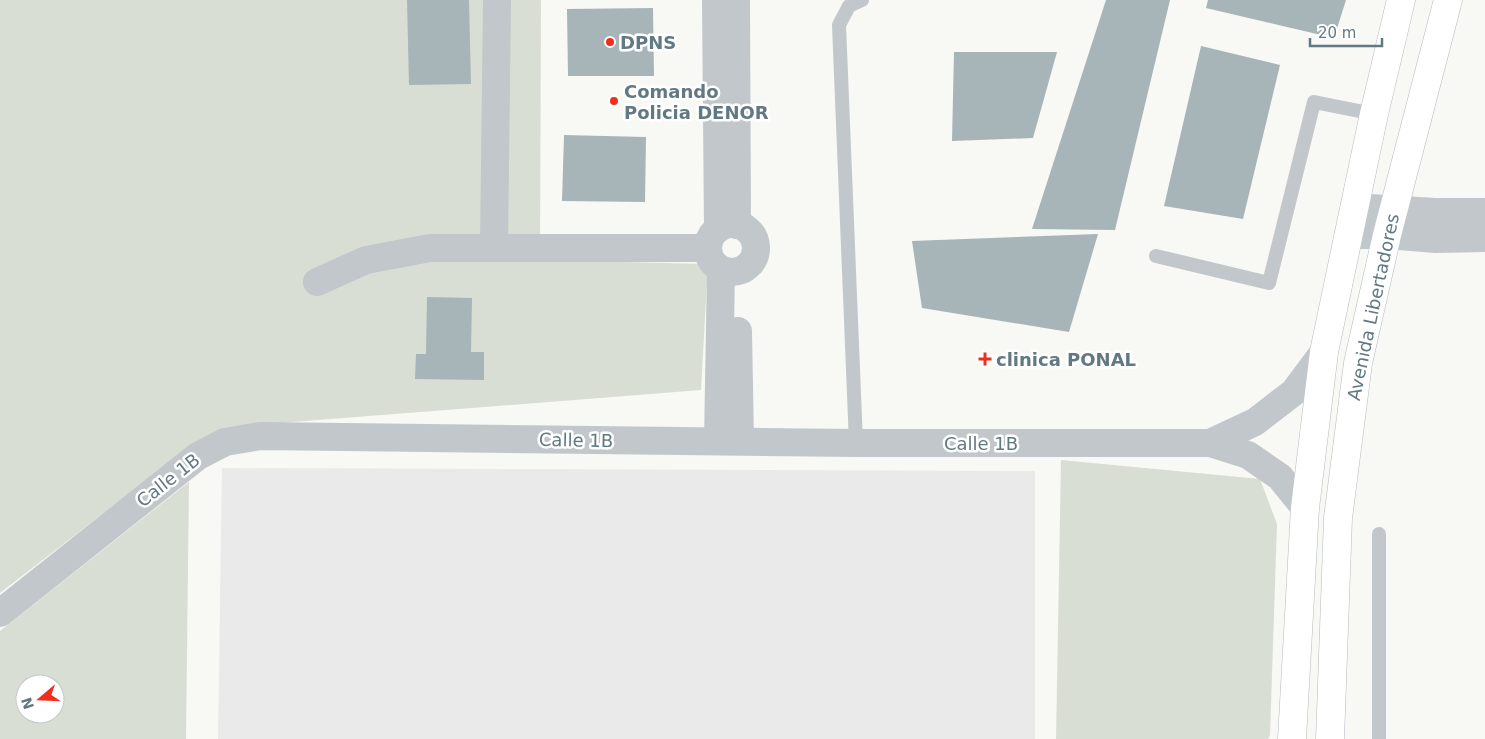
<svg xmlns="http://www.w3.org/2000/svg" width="1485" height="739" viewBox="0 0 1485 739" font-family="'DejaVu Sans',sans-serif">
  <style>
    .built { fill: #e9eae9 }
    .green { fill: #d9ded4; fill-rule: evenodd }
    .building { fill: #a7b4b8 }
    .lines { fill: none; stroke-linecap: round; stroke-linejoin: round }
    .primary-casing { stroke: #b4bbbe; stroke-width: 29 }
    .lane { stroke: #c1c7ca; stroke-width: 14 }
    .street { stroke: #c1c7ca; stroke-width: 28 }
    .primary { stroke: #fff; stroke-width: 28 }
    .poi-dot { fill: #f02e1d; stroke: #fff; stroke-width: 2 }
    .labels { text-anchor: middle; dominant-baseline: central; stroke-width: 5; stroke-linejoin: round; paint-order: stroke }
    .poi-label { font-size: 18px; font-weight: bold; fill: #617983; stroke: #fff; text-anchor: start }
    .street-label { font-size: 18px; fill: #617983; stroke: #fff }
  </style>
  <rect width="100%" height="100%" fill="#f8f8f5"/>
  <polygon class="built" points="222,468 1035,471 1035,739 218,739"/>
  <g class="green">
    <polygon points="0,0 541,0 540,260 708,264 701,390 230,427 180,454 0,593"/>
    <polygon points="1061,460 1260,479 1277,524 1270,735 1268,739 1056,739"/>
    <path d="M189 482 186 739H0V631ZM25 684H55V714H25Z"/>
  </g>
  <g class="building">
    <polygon points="407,0 469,0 471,84 409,85"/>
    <polygon points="1106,0 1170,0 1115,230 1032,229"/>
    <polygon points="1208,0 1346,0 1334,38 1206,8"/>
    <polygon points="653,8 654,76 568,76 567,9"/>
    <polygon points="1201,46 1280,65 1243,219 1164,206"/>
    <polygon points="954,52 1057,52 1033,138 952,141"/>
    <polygon points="564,135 646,137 645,202 562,201"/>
    <polygon points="1098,234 1069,332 922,308 912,241"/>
    <polygon points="427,297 472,298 471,352 484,352 484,380 415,379 416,354 426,354"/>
  </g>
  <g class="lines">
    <defs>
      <g id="primary">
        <polyline points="1292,739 1305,508 1324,352 1374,114 1401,0"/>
        <polyline points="1330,739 1338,518 1358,363 1387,235 1448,0"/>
      </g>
    </defs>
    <use href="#primary" class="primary-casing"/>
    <g class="lane">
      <polyline points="1156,256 1269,283 1314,102 1374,114"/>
      <polyline points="856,443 839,25 849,6 862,0"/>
      <polyline points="1379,534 1379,739"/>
    </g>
    <g class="street">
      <polyline points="716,0 718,229"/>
      <polyline points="736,0 737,225"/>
      <polyline points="1354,207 1435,212 1485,212"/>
      <circle cx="732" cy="248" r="24"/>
      <polyline points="1348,235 1387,235 1436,239 1485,238"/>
      <polyline points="494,247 497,0"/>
      <polyline points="317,282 366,260 430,248 708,248"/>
      <polyline points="738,331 740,441"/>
      <polyline points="718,441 721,270"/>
      <polyline points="1210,443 1255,422 1294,392 1324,352"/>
      <polyline points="0,613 198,456 225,442 260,436 856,443 1210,443 1248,455 1280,477 1305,508"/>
    </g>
    <use href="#primary" class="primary"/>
  </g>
  <g class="poi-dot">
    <circle cx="610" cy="42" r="5"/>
    <circle cx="614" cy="101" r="5"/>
    <path d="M982.5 351.5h5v5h5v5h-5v5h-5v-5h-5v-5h5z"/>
  </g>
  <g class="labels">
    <g class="poi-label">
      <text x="620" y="42">DPNS</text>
      <text x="624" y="91">Comando<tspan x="624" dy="21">Policia DENOR</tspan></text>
      <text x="996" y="359">clinica PONAL</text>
    </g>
    <g class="street-label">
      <text transform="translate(1373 307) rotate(-78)">Avenida Libertadores</text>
      <text transform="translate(576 440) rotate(1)">Calle 1B</text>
      <text x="981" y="443">Calle 1B</text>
      <text transform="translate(168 480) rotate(-38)">Calle 1B</text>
    </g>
  </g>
  <g transform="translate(40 699) rotate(251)"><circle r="24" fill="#ffffff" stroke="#c0c9cd"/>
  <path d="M0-4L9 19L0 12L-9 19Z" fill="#f02e1d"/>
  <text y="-8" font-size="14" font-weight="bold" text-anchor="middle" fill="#617983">N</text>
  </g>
  <path d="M1310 38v8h72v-8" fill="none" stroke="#617983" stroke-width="2.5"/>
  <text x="1318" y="38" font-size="15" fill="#617983" stroke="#ffffff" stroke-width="4" paint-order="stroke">20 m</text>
</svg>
